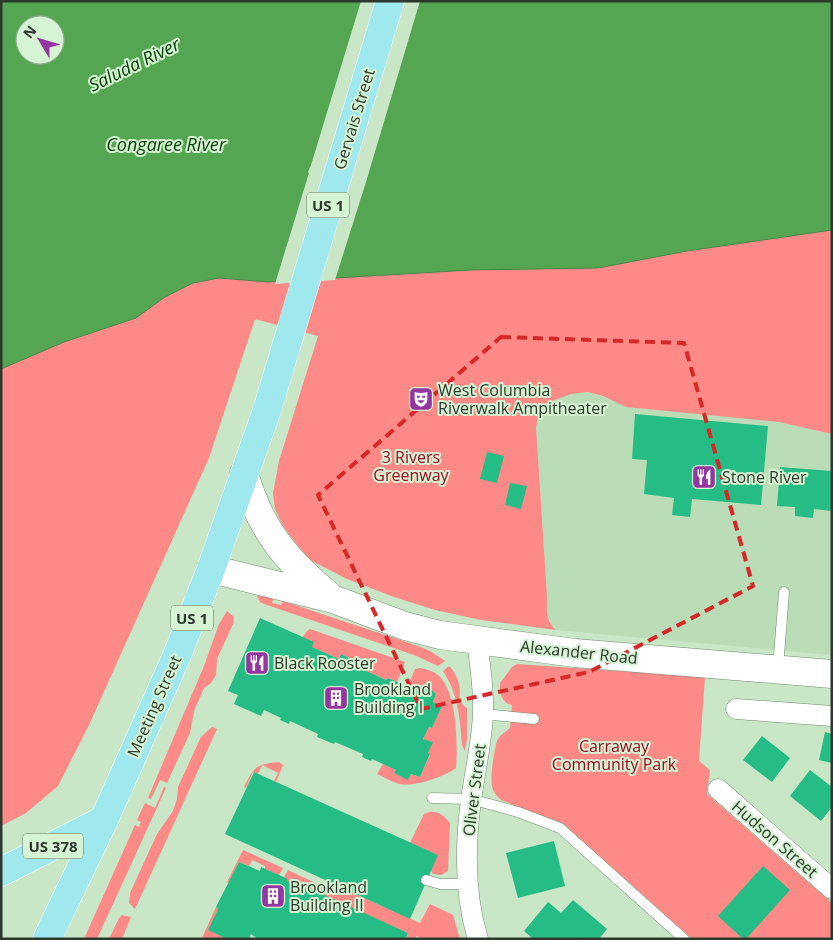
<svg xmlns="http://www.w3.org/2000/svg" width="833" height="940" viewBox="0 0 833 940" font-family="'Open Sans',sans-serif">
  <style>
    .built { fill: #badcb7 }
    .green { fill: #fd8a86 }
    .water { fill: #55a652; stroke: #498547; fill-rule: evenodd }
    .pier { fill: #c9e6c7 }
    .building { fill: #26bc86 }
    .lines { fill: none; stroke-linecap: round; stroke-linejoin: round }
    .lane-casing { stroke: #708a6e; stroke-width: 11 }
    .street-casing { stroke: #708a6e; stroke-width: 21 }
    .secondary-casing { stroke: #708a6e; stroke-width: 29 }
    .primary-casing { stroke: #fff; stroke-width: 29 }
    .lane { stroke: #fff; stroke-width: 10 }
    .street { stroke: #fff; stroke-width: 20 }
    .secondary { stroke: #fff; stroke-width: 28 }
    .primary { stroke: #9ee8ee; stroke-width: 28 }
    .marked { fill: none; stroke: #d62828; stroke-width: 4; stroke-dasharray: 10 6; stroke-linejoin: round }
    .labels { text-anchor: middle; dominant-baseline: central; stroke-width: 4; stroke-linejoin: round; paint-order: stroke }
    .shield { fill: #d6f3d4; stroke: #60705e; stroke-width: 1 }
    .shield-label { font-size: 15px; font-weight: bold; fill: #2d382c }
    .street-label { font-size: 16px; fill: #2d382c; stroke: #d6f3d4 }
    .poi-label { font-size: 16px; fill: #2d382c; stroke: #d6f3d4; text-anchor: start }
    .park-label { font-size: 16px; fill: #99001c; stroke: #d6f3d4 }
    .water-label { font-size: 18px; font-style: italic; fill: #003c01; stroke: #d6f3d4 }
  </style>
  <rect width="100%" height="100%" fill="#c9e6c7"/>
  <polygon class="built" points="588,392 613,400 779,422 832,434 832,655 556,630 554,628 547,615 547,596 536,427 539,413 549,402 571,394"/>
  <g class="green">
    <path d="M832 230V434L779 422 626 407 603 396 588 392 571 394 549 402 539 413 536 427 547 596C547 610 545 620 556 630L481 620 435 610 394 597 347 579 308 559 283 526 275 509 273 493 279 461 318 336 255 319 209 458 89 725 58 786 26 813 1 826V369L64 342 136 318 165 297 193 283 219 278 268 282 471 270 598 268 687 251Z"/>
    <polygon points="257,596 274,597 272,603 281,605 283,601 418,646 430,651 445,661 438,666 414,655 264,604 260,602"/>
    <polygon points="227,611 234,617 233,624 217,659 216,675 211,683 204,688 194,711 190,733 167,783 160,780 151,799 148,798 204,666 219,624"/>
    <polygon points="310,629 405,662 397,682 389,678 386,680 360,668 362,664 341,654 339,659 312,647 303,637 306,632"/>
    <path d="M517 664 705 677 699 761 710 770 707 794 832 903V939H692L564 825 501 800C497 796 493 792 492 786 490 776 494 752 497 741L500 736 510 728 512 705C502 704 499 692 500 683L512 667Z"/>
    <path d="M449 666C454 671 458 678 459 685 462 696 455 699 467 708V739L465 751 462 745C460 719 458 693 443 671Z"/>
    <path d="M420 668C426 669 433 671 438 675 457 691 458 744 456 768 444 777 414 787 399 784 392 782 384 777 377 774L383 764 396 770 394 773 408 779 411 774 420 777 430 755 428 753 432 742 423 739 429 727 432 728 442 706 433 702 436 694 426 684 421 692 408 686 415 669Z"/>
    <polygon points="212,727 217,729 135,909 129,903 130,893 157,834 173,811 177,799 178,787 201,737"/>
    <path d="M279 762 283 765 276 782 274 781 278 773 262 765 258 774 253 772 246 788 244 787C254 767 256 764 279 762Z"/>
    <polygon points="164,787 166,788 97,939 84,939 135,825 139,827 141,822 137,820 145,803 155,808"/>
    <path d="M429 812C439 811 444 816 450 823L448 871 441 875 433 874 410 843 424 814Z"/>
    <polygon points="243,850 283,868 279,875 265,869 265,866 252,860 249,866 239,862 229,883 227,882"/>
    <polygon points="288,870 341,895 344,889 420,923 430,904 453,915 460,939 422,939 416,936 415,939 407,939 408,933 287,881 284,877"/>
    <polygon points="216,907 218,909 209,930 227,939 202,938"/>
    <polygon points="122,915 131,917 122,939 109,939 119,918"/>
  </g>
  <path class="water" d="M1 1H832V230L687 251 598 268 471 270 268 282 219 278 193 283 165 297 136 318 64 342 1 369ZM25 25H55V55H25Z"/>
  <polygon class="pier" points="361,1 420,1 366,182 335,280 275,284 309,173 308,172 311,165"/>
  <g class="building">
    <polygon points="635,414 768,426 761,505 692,499 690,517 672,515 674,498 644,494 647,460 632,459"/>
    <polygon points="487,452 504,456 497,483 480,479"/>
    <polygon points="780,467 832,471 832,511 814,509 813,518 795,516 795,507 777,506"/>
    <polygon points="510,483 527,486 521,509 505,505"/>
    <polygon points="260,618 314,642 312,647 339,659 341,654 362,664 360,668 386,680 388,678 421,692 425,683 436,694 433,702 442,706 432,728 429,727 423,739 433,742 428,753 430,754 420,777 411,774 408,780 394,773 396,770 372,759 371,761 362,757 363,754 335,742 334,744 317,737 318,734 290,721 289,724 280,720 281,718 264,710 261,716 234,704 238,695 228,691"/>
    <polygon points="825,732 832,734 832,763 819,760"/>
    <polygon points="762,736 790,758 772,782 743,760"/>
    <polygon points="810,770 832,787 832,807 821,821 790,796"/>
    <polygon points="254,772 438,855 410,919 225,834"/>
    <polygon points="554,841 565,886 518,898 506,853"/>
    <polygon points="239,862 260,871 261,867 288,879 287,881 295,884 296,882 408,933 406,939 258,939 251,934 249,939 227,939 208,930 218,909 216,907"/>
    <polygon points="763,866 790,890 746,939 743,939 718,916"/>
    <polygon points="573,900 607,929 599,939 579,939 578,937 576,939 533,939 524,931 548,902 561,913"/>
  </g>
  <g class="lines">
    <defs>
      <g id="lane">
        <polyline points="778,668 784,592"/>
        <polyline points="483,714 534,719"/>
        <polyline points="432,798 471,799 518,812 560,828 684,939"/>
        <polyline points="426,880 440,884 467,884"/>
      </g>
      <g id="street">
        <path d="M477 641C480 665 484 689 483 713 482 742 475 771 471 800 465 845 464 894 478 939"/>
        <polyline points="736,709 832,716"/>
        <polyline points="718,789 832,889"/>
      </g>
      <g id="secondary">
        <path d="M244 473C260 529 285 559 328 595"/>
        <polyline points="211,569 333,599 405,626 440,635 575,653 832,674"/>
      </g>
      <g id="primary">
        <polyline points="1,872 104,820"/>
        <polyline points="47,939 104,820 178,653 211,569 267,410 390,1"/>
      </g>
    </defs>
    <use href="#lane" class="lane-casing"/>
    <use href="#street" class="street-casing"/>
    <use href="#secondary" class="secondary-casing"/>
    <use href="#primary" class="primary-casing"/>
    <use href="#lane" class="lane"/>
    <use href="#street" class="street"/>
    <use href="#secondary" class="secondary"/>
    <use href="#primary" class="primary"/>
  </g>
  <path class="marked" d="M501 337 684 343 753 586 589 672 421 709 318 495Z"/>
  <defs>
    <symbol id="theatre-square" viewBox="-11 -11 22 22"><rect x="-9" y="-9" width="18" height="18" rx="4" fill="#9336a0" stroke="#d6f3d4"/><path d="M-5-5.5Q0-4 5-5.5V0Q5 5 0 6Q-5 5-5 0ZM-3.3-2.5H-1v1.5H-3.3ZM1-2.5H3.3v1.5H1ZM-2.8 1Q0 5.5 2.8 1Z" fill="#fff"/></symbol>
    <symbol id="restaurant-square" viewBox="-11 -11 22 22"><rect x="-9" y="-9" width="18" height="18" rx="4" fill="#9336a0" stroke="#d6f3d4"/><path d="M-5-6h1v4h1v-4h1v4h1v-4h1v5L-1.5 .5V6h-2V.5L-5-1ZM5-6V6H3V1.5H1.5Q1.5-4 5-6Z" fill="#fff"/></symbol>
    <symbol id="building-square" viewBox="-11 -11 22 22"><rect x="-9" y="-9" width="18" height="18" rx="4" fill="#9336a0" stroke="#d6f3d4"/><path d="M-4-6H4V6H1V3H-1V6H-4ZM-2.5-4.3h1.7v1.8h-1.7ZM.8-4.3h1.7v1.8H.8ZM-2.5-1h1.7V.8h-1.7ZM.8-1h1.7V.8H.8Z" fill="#fff"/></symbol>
  </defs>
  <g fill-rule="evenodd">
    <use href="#theatre-square" x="407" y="385" width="28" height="28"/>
    <use href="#restaurant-square" x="690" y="463" width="28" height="28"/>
    <use href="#restaurant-square" x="243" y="649" width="28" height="28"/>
    <use href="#building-square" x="322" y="684" width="28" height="28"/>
    <use href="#building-square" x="259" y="882" width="28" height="28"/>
  </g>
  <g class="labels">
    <g class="shield">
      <rect x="307" y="192.5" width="42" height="25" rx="4"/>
      <rect x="171" y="605.5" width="42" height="25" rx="4"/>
      <rect x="23" y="833.5" width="60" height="25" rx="4"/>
    </g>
    <g class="shield-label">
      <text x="328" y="205">US 1</text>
      <text x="192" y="618">US 1</text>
      <text x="53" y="846">US 378</text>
    </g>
    <g class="street-label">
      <text transform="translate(354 119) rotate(-73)">Gervais Street</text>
      <text transform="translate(579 652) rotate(6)">Alexander Road</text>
      <text transform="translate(154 706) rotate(-66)">Meeting Street</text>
      <text transform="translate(474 790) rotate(-83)">Oliver Street</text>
      <text transform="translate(775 839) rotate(41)">Hudson Street</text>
    </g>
    <g class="poi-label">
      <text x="438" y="390">West Columbia<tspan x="438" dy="18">Riverwalk Ampitheater</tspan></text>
      <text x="722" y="477">Stone River</text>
      <text x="274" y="663">Black Rooster</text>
      <text x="354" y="689">Brookland<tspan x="354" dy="18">Building I</tspan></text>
      <text x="290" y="887">Brookland<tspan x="290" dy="18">Building II</tspan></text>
    </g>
    <g class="park-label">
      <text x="411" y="457">3 Rivers<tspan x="411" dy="18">Greenway</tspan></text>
      <text x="614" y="746">Carraway<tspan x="614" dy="18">Community Park</tspan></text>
    </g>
    <g class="water-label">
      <text transform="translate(134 64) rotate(-26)">Saluda River</text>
      <text x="166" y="144">Congaree River</text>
    </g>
  </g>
  <rect width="833" height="940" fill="none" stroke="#2d382c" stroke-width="5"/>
  <g transform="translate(40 40) rotate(308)"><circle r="24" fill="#d6f3d4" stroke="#92a891"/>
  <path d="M0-4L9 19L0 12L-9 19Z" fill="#9336a0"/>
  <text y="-8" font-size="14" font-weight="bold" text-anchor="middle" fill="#2d382c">N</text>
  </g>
</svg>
